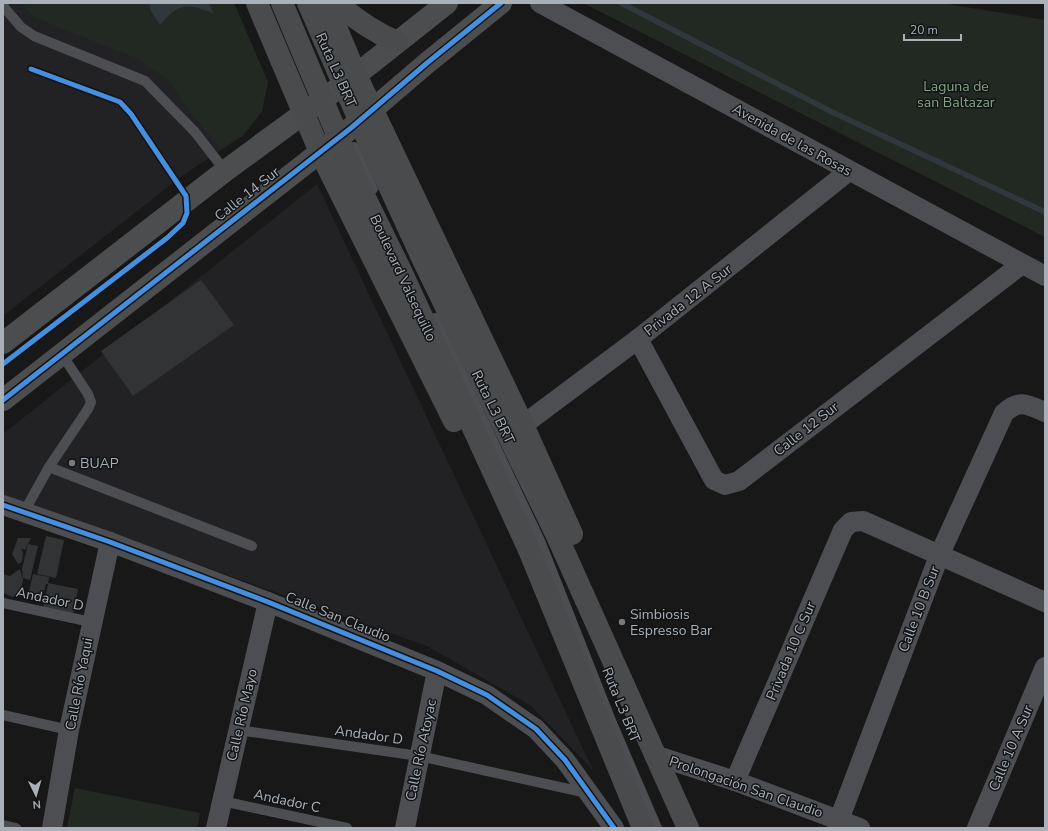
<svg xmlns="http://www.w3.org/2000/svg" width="1048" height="831" viewBox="0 0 1048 831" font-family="'Nunito Sans',sans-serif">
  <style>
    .built { fill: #222224 }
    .green { fill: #222922 }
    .water { fill: #2f393d }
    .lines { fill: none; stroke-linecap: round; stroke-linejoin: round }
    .stream { stroke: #2f393d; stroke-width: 5.5 }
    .building { fill: #323334 }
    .lane { stroke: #4d4e51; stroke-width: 10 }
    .street { stroke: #4d4e51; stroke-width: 20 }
    .secondary { stroke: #4c4d4f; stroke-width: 22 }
    .primary { stroke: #4a4b4d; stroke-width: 22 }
    .cycleway-casing { stroke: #121314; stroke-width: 8 }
    .cycleway { stroke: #468fdf; stroke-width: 5 }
    .poi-dot { fill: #777b80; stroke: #121314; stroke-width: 1.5 }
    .labels { text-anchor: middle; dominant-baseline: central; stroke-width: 3; stroke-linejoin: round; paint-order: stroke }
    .street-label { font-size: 14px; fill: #aab0b8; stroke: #121314 }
    .park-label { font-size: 14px; fill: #85a283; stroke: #121314 }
    .poi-label { font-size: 14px; fill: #aab0b8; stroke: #121314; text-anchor: start }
  </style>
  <rect width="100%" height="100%" fill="#181818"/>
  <g class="built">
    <polygon points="3,3 229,3 264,85 262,112 243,136 182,176 3,316"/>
    <polygon points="317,184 593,770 530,705 427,646 3,495 3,434"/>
  </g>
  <g class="green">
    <polygon points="20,3 234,3 268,82 262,111 243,134 221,149 194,117 168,80 136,58 36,18"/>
    <polygon points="583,3 941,3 1045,20 1045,237"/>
    <polygon points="75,788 200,813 197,828 67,828"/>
  </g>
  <path class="water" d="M149 3H209L213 13C186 3 179 3 160 25L151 11Z"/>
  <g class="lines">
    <polyline class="stream" points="621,3 832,112 1045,212"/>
  </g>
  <g class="building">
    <polygon points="201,280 234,325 133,396 101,351"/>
    <polygon points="46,536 64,540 56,578 37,574"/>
    <polygon points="18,538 31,538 28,544 38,546 30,580 23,578 22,569 28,544 25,550 21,548 23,553 22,562 18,564 12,554"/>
    <polygon points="20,569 23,580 20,593 13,597 3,593 3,574 10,576"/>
    <polygon points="33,574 49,577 48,583 78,589 73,614 43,608 48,584 46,584 42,599 28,596"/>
  </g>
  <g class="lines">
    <g class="lane">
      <polyline points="3,6 21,27 34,36 145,81 195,132 225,171"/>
      <polyline points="354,147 373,189"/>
      <polyline points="435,318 541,543 612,723 657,828"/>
      <polyline points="49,467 252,546"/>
      <polyline points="24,512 49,467 88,409 91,402 88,394 61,353"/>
      <polyline points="3,603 91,622"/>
      <polyline points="3,715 69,730"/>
      <polyline points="238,730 419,756 587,793"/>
      <polyline points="222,801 347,828"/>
      <polyline points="3,825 16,828"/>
    </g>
    <g class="street">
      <polyline points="540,3 1045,276"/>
      <polyline points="638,339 714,480 725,485 739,481 1022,264"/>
      <polyline points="523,425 638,339 849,171"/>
      <polyline points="3,505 110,542 268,602 437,671 487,695 536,729 565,760 614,828"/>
      <polyline points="654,755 735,781 860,828"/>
      <polyline points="735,781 843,530 851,522 863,521 1045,602"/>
      <path d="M839 820 939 556 1004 413C1019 399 1027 404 1045 412"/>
      <polyline points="52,828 69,730 110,542"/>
      <polyline points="216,828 268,602"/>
      <polyline points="405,828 437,671"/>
      <polyline points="977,828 1045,667"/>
    </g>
    <g class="secondary">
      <polyline points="3,343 225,171 356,75 447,3"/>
      <polyline points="3,400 351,128 427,63 501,3"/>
    </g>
    <g class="primary">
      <polyline points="257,3 320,152 454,421"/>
      <polyline points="282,3 355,177 402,273 529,550 643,828"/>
      <polyline points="308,3 367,138 424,262 557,536 688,828"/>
      <polyline points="326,3 356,75 523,425 572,534"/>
      <path d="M337 3C356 20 374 32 397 42"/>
    </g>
    <defs>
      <g id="cycleway">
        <polyline points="3,364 167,238 183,223 187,213 186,196 131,114 120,102 31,69"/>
        <polyline points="3,400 351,128 427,63 501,3"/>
        <polyline points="3,505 110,542 268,602 437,671 487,695 536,729 565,760 614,828"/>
      </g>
    </defs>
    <use href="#cycleway" class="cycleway-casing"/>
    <use href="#cycleway" class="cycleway"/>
  </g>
  <g class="poi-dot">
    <circle cx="72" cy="463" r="4"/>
    <circle cx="622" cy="622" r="4"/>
  </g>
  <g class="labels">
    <g class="street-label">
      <text transform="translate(336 70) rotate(66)">Ruta L3 BRT</text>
      <text transform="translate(792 140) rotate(29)">Avenida de las Rosas</text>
      <text transform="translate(247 194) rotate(-38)">Calle 14 Sur</text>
      <text transform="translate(403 278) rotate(65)">Boulevard Valsequillo</text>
      <text transform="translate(688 300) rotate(-38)">Privada 12 A Sur</text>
      <text transform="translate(493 407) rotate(64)">Ruta L3 BRT</text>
      <text transform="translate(806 429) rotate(-38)">Calle 12 Sur</text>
      <text transform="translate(50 599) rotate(12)">Andador D</text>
      <text transform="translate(919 609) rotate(-69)">Calle 10 B Sur</text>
      <text transform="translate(338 617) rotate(22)">Calle San Claudio</text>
      <text transform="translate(791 651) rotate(-67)">Privada 10 C Sur</text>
      <text transform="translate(79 684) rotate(-79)">Calle Río Yaqui</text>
      <text transform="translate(621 705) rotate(68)">Ruta L3 BRT</text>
      <text transform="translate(242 715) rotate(-77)">Calle Río Mayo</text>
      <text transform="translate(369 735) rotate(8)">Andador D</text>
      <text transform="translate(1011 748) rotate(-67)">Calle 10 A Sur</text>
      <text transform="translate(421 750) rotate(-78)">Calle Río Atoyac</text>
      <text transform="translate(746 787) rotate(19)">Prolongación San Claudio</text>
      <text transform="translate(287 801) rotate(12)">Andador C</text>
    </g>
    <g class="park-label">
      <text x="956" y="86">Laguna de<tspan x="956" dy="16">san Baltazar</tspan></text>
    </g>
    <g class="poi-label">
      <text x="80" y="463">BUAP</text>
      <text x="630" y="614">Simbiosis<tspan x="630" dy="16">Espresso Bar</tspan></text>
    </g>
  </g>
  <rect width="1048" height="831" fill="none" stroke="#aab0b8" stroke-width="8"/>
  <g transform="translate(36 795) rotate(175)" stroke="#121314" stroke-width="3" paint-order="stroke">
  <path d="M0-3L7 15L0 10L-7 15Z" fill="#aab0b8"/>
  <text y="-6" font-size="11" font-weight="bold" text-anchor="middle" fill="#aab0b8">N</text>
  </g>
  <path d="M904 34v6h57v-6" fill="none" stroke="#aab0b8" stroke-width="2"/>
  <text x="910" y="34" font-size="12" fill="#aab0b8" stroke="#121314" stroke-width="3" paint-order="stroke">20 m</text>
</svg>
